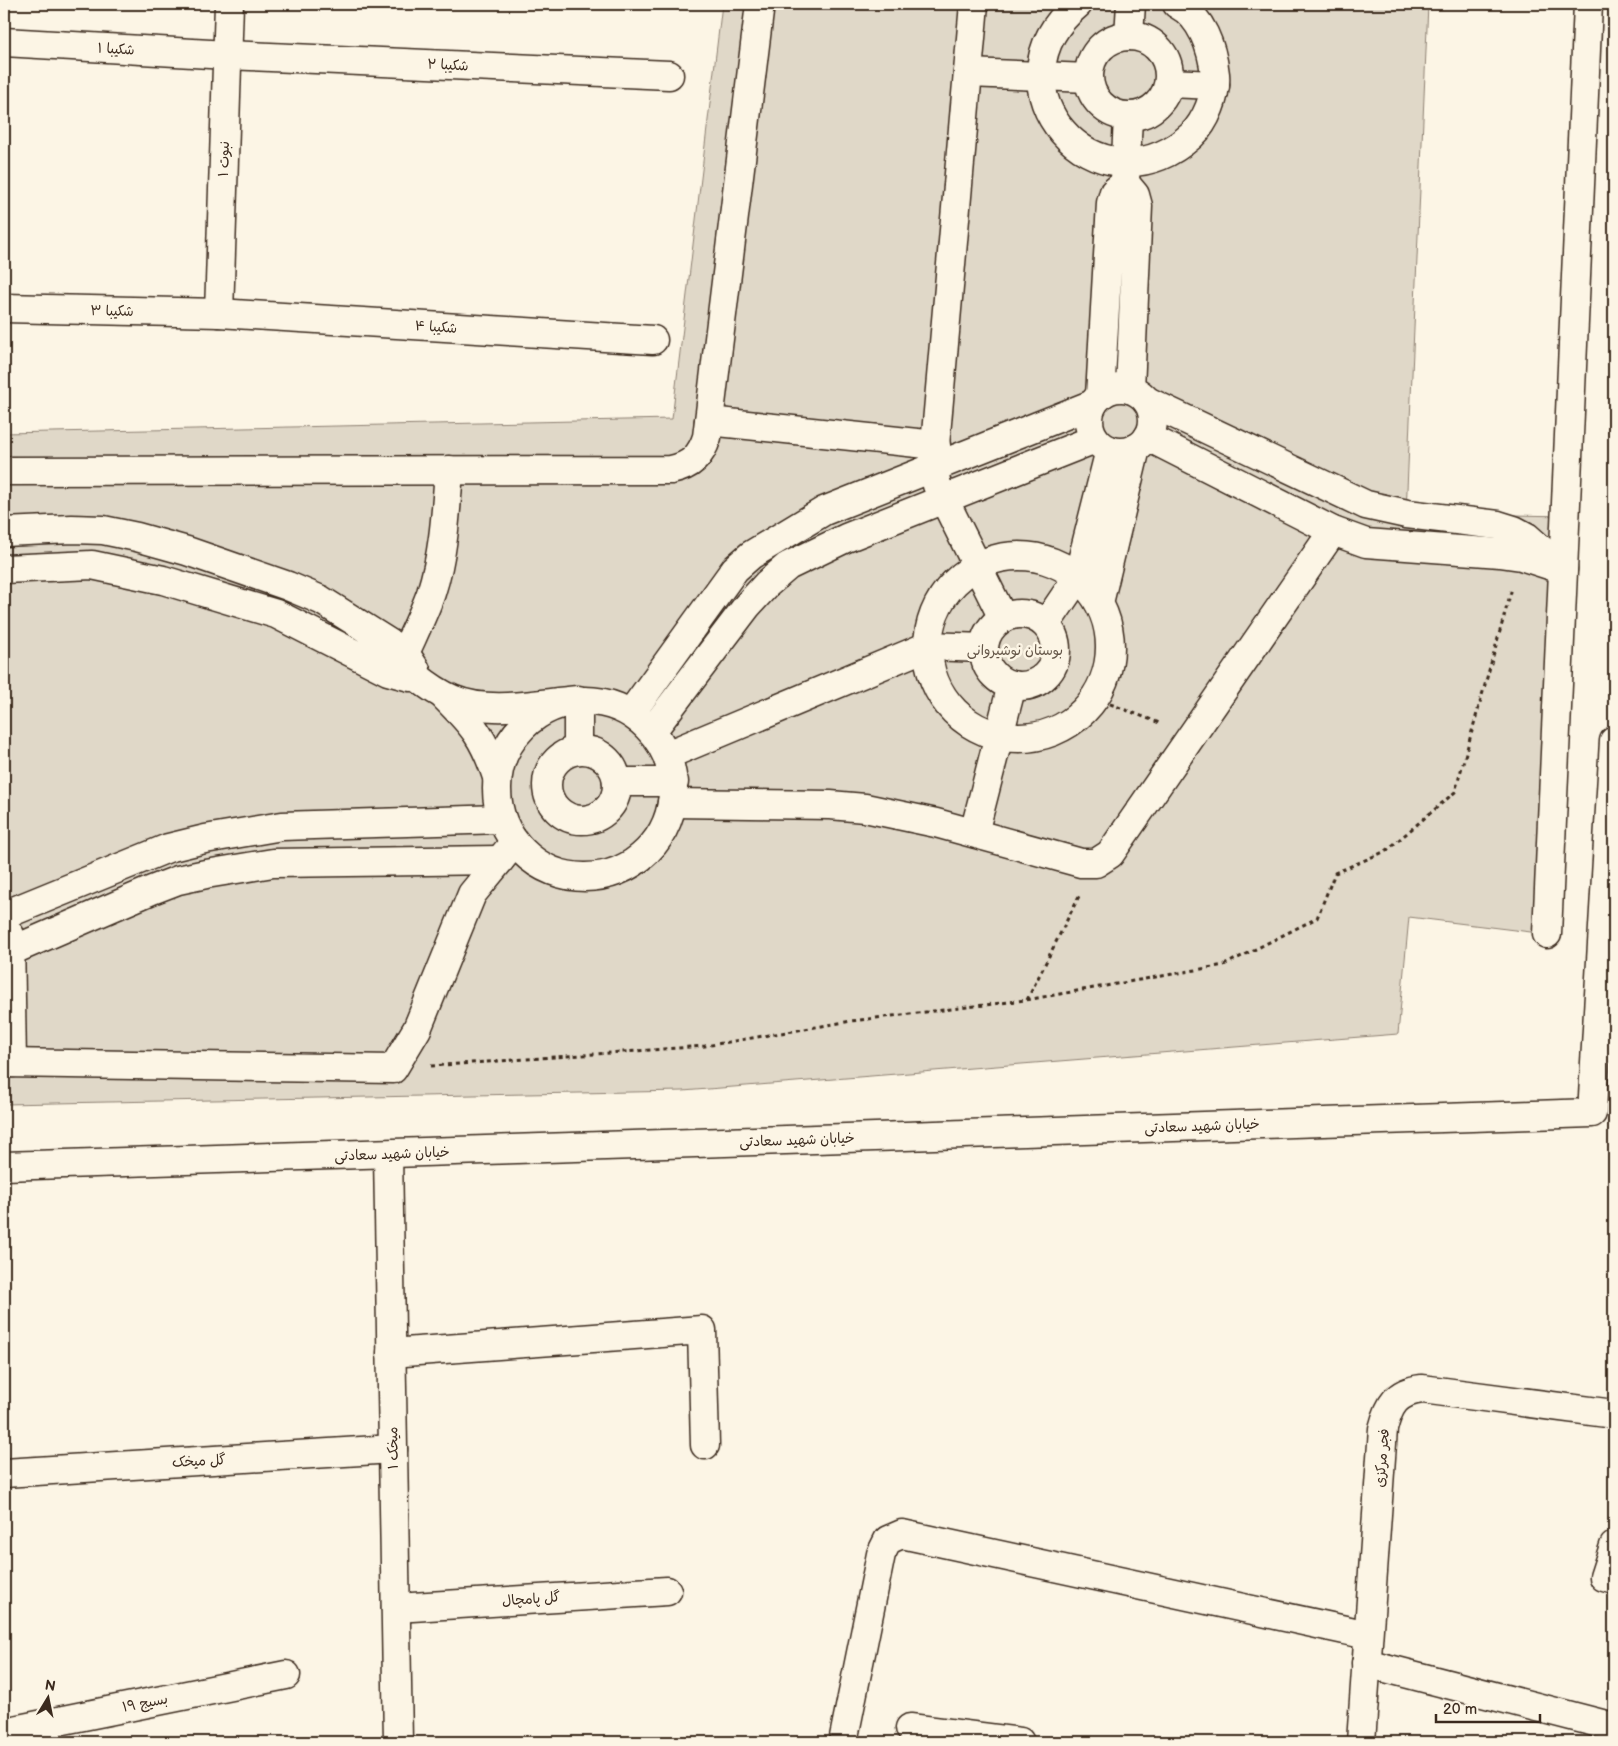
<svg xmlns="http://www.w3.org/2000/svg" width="1618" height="1746" viewBox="0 0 1618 1746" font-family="'Balsamiq Sans','Playpen Sans Arabic',sans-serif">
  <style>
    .park { fill: #e0d8c8; stroke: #8e8173 }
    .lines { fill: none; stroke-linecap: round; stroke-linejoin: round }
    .minor-casing { stroke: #3b2a1e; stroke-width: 31 }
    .major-casing { stroke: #3b2a1e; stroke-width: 31 }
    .path { stroke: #3b2a1e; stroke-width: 3; stroke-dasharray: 4 4; stroke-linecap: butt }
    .minor { stroke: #fcf5e5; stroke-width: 28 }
    .major { stroke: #fcf5e5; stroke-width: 28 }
    .labels { text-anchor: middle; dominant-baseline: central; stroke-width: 5; stroke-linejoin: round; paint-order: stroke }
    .street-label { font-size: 14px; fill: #3b2a1e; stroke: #fcf5e5 }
    .park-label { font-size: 14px; fill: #645648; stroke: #fcf5e5 }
  </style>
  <rect width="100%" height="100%" fill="#fcf5e5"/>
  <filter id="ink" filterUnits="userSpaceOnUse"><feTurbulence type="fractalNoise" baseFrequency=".02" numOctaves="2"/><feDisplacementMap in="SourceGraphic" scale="10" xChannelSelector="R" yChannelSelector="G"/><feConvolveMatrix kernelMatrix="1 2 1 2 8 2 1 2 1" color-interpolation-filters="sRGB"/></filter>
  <g filter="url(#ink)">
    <polygon class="park" points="722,4 1428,4 1406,513 1566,516 1547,934 1409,917 1398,1034 683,1091 4,1104 4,433 672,419"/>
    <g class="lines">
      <defs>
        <g id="minor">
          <polyline points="974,4 933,468 937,485 1003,618"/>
          <path d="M1078 4C980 85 1097 219 1191 136 1206 122 1217 95 1215 74 1212 48 1202 17 1177 4"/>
          <circle cx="1129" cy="76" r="40"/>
          <polyline points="1129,36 1131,4"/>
          <polyline points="4,42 227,55 669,75"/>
          <polyline points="968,73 1088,78"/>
          <polyline points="1169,83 1215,85"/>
          <polyline points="1125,181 1128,117"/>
          <polyline points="4,308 219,313 653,340"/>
          <polyline points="219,313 229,4"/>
          <circle cx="1121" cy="420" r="32"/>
          <polyline points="1100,396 1111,203 1114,192 1125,183 1135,195 1138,206 1130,389"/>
          <polyline points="1147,401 1366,505 1407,514 1498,525 1514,530 1527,537 1563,569"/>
          <polyline points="709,421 936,445"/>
          <polyline points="1148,437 1333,531 1366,543 1500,553 1521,556 1555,567"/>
          <path d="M4 471 671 470C691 466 701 456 707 437L760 4"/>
          <polyline points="4,532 72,529 103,530 137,537 187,551 288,586 321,600 405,653 416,670 416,676 410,677 388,671 276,614 163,580 92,565 4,569"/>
          <circle cx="1019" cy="647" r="91"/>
          <polyline points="1099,603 1136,448"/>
          <circle cx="1020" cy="650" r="36"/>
          <polyline points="1046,624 1078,577 1110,450"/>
          <path d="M405 653C414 633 424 613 431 593 444 553 446 511 449 470"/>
          <path d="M416 676C427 685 438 693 452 699 490 715 538 703 578 700V750"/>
          <path d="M445 697C474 726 484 738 497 777"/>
          <circle cx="585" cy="789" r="88"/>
          <polyline points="631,713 735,569 751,555 824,511 1093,404"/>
          <polyline points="652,731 747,606 767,584 788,566 846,538 1095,439"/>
          <circle cx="582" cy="785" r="35"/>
          <polyline points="667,755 928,646 984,648"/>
          <polyline points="617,782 674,782"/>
          <polyline points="672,803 830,805 865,808 936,823 1081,863 1096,863 1110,854 1333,531"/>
          <polyline points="974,833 1012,685"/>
          <polyline points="4,915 168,848 205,839 282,826 501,819"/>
          <polyline points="1547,934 1588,4"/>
          <polyline points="10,935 12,1063"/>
          <polyline points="4,954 152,890 178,880 206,874 273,863 500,860"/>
          <polyline points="4,1063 393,1069 417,1029 472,894 514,843"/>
          <polyline points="388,1154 398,1742"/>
          <polyline points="391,1353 702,1330 705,1445"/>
          <polyline points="4,1473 393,1449"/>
          <polyline points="1614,1546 1604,1577 1614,1580"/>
          <polyline points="396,1608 667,1591"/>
          <polyline points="1366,1663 1614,1727"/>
          <polyline points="910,1728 1020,1742"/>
          <polyline points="4,1732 286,1675"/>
          <polyline points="843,1742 881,1554 888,1540 902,1534 1368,1635"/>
          <path d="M1361 1742 1383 1429C1389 1405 1396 1392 1422 1389L1614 1414"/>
        </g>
        <polyline id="major" points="4,1166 1592,1113 1614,741"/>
      </defs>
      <use href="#minor" class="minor-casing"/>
      <use href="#major" class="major-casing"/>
      <g class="path">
        <polyline points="1095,698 1162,724"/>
        <polyline points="1027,1000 1080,894"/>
        <polyline points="431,1066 705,1046 851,1021 1026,1000 1224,965 1317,918 1335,873 1386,851 1455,792 1512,588"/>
      </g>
      <use href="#minor" class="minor"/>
      <use href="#major" class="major"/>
    </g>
  </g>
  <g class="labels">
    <g class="street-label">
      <text transform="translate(116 49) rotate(3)">شکیبا ۱</text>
      <text transform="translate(448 65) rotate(3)">شکیبا ۲</text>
      <text transform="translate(224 159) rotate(-88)">نبوت ۱</text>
      <text transform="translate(112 311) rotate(1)">شکیبا ۳</text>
      <text transform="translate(436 327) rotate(4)">شکیبا ۴</text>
      <text transform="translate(1202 1126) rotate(-2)">خیابان شهید سعادتی</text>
      <text transform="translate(797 1140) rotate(-2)">خیابان شهید سعادتی</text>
      <text transform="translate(392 1154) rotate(-2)">خیابان شهید سعادتی</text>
      <text transform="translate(393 1448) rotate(-91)">میخک ۱</text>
      <text transform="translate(1382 1458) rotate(-85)">فجر مرکزی</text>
      <text transform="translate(199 1461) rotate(-3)">گل میخک</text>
      <text transform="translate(531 1599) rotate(-4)">گل پامچال</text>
      <text transform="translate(145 1703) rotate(-11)">بسیج ۱۹</text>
    </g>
    <g class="park-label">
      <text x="1015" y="650">بوستان نوشیروانی</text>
    </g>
  </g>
  <rect width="1618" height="1746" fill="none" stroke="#fcf5e5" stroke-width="20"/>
  <rect x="10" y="10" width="1598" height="1726" fill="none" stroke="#3b2a1e" stroke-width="2" filter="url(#ink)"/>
  <g transform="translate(48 1698) rotate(10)" stroke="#fcf5e5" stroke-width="4" paint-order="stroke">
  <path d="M0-4L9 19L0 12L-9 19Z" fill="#3b2a1e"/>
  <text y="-8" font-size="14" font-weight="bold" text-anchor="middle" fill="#3b2a1e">N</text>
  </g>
  <path d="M1436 1714v8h104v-8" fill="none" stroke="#3b2a1e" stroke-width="2.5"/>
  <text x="1443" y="1714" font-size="15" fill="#3b2a1e" stroke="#fcf5e5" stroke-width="4" paint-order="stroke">20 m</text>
</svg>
